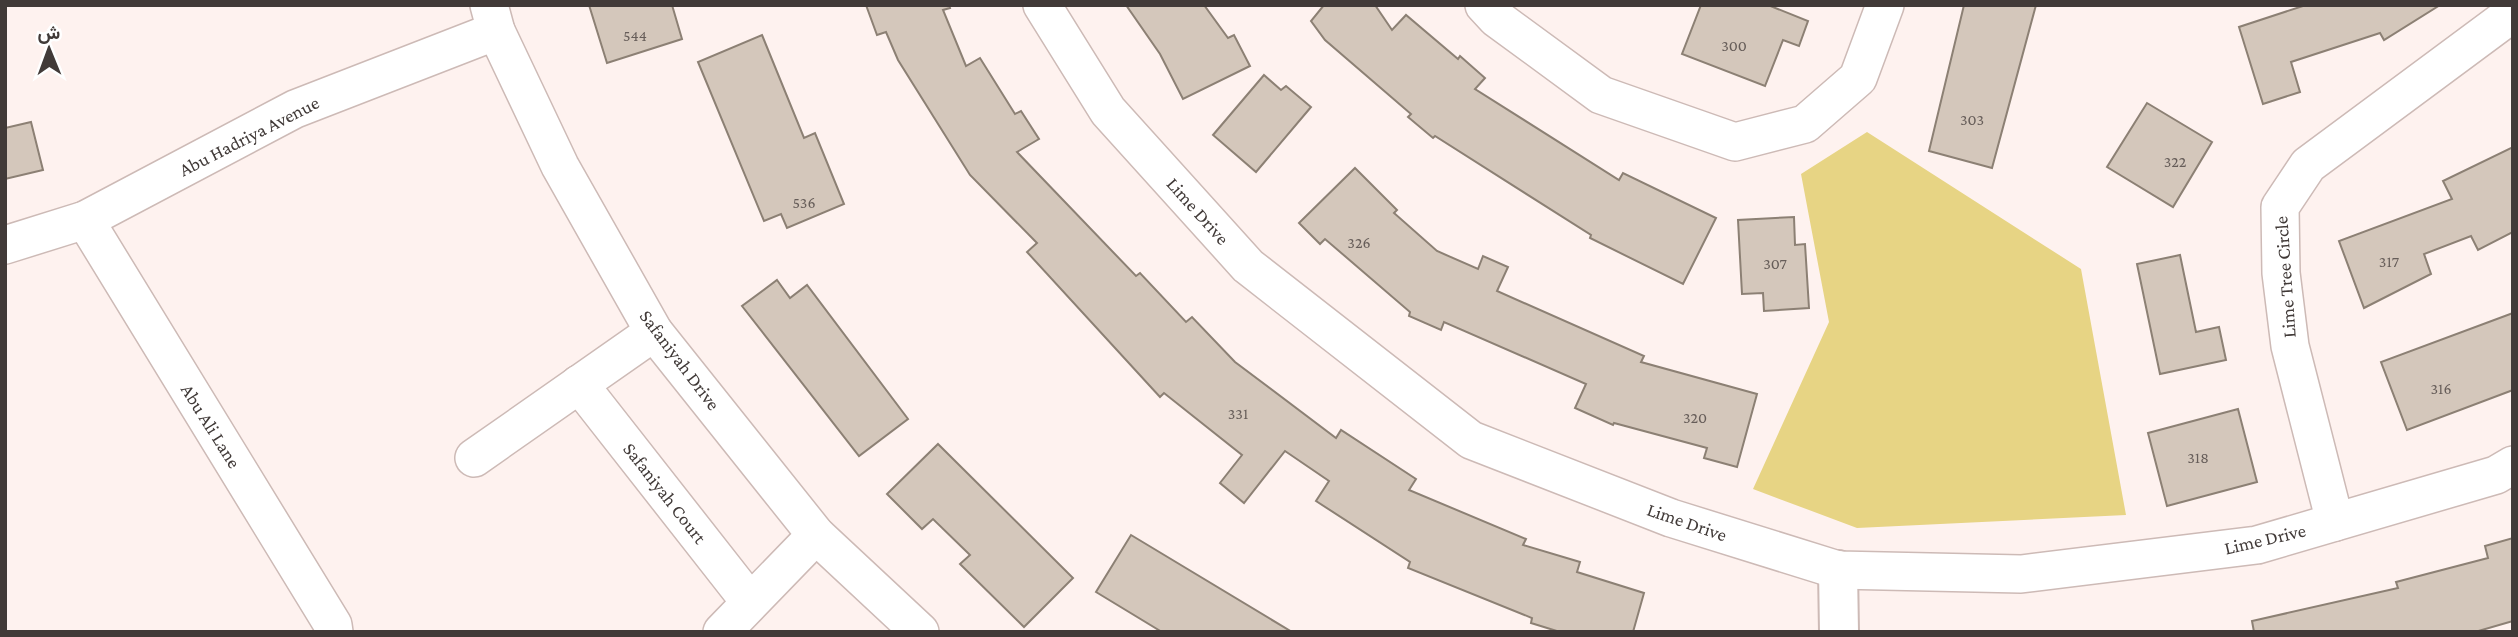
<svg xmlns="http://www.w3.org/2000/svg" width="2518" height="637" viewBox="0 0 2518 637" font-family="'Crimson Pro',Vazirmatn,serif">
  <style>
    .green { fill: #e7d484 }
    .building { fill: #d4c7bb; stroke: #8c8074; stroke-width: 2 }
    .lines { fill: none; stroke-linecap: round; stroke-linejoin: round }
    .minor-casing { stroke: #cdbab6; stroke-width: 40 }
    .secondary-casing { stroke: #cdbab6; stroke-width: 42 }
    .minor { stroke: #fff; stroke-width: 37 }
    .secondary { stroke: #fff; stroke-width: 38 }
    .labels { text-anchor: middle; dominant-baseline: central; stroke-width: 5; stroke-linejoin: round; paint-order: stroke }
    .number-label { font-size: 16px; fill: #665d59 }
    .street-label { font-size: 19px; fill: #413a38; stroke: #fff }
  </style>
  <rect width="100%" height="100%" fill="#fef2ef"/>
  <polygon class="green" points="1867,132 2081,269 2126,515 1857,528 1753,489 1829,322 1801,174"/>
  <g class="building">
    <polygon points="589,5 672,5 682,39 607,63"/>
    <polygon points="866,5 949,5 950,8 943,10 966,66 980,58 1015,114 1021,111 1039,139 1017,152 1136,276 1140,273 1186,322 1192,317 1235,362 1336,438 1341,430 1416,479 1409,490 1526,539 1523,545 1580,562 1577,572 1644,593 1633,632 1560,632 1531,623 1532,618 1408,568 1410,562 1316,501 1329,481 1285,451 1244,503 1220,483 1242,455 1164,393 1160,397 1027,252 1037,243 970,175 898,60 886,32 877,35"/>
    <polygon points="1126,5 1204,5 1228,38 1234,35 1250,66 1183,99 1160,54"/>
    <polygon points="1324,5 1375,5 1392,30 1406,15 1458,59 1460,56 1485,78 1475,89 1619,180 1623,173 1716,218 1683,284 1590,238 1591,235 1435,136 1433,138 1408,117 1411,114 1325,40 1311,21"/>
    <polygon points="1701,5 1768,5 1808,21 1799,46 1783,40 1765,86 1682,54"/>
    <polygon points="1964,5 2036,5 1992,168 1929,151"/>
    <polygon points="2306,5 2440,5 2384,40 2380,33 2291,62 2300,92 2263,104 2239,27"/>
    <polygon points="762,35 804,138 815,133 844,204 787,228 781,214 764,221 698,62"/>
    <polygon points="1264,75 1281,90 1286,86 1311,107 1256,172 1213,135"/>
    <polygon points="2147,103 2212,142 2173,207 2107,167"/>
    <polygon points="31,122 43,170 5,179 5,128"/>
    <polygon points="2513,147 2513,232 2478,250 2471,236 2424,254 2431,274 2364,308 2339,241 2452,199 2443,181"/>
    <polygon points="1355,168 1397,210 1394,213 1437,251 1478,269 1483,256 1508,267 1497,291 1644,356 1641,362 1757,394 1737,467 1704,458 1707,448 1614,423 1613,425 1575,408 1586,384 1444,322 1441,330 1409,316 1410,312 1325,239 1320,244 1299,223"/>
    <polygon points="1794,217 1795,245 1805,244 1809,308 1764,311 1763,293 1742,294 1738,220"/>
    <polygon points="2180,255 2196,332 2219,327 2226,360 2160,374 2137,264"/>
    <polygon points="777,280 790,298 807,285 908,419 859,456 742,306"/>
    <polygon points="2513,313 2513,390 2407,430 2381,362"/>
    <polygon points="2238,409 2257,482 2167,506 2148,433"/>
    <polygon points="938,444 1073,578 1024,627 960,564 970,555 933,519 922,529 887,494"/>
    <polygon points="1131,535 1292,632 1162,632 1096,592"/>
    <polygon points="2513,538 2513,621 2475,632 2254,632 2252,621 2398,588 2396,582 2488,558 2485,546"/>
  </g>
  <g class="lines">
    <defs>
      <g id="minor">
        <polyline points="489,5 496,31 560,166 654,332 816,535 920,632"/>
        <polyline points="1042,5 1108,111 1248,266 1471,440 1671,518 1838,570 2021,574 2257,545 2496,475 2513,465"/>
        <polyline points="1484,5 1496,18 1601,95 1735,142 1805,124 1858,78 1885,5"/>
        <polyline points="85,220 333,625 334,632"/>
        <polyline points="5,245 85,220 295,109 496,31"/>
        <polyline points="579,384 750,602"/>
        <polyline points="474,458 654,332"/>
        <polyline points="2335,522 2290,346 2281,273 2280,207 2308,165 2513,13"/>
        <polyline points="722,632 816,535"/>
      </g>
      <polyline id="secondary" points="1838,570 1839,632"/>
    </defs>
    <use href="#minor" class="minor-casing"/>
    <use href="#secondary" class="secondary-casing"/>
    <use href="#minor" class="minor"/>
    <use href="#secondary" class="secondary"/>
  </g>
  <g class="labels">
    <g class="number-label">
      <text x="635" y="35">544</text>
      <text x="1734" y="45">300</text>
      <text x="1972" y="119">303</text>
      <text x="2175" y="161">322</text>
      <text x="804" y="202">536</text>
      <text x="1359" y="242">326</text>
      <text x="2389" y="261">317</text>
      <text x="1775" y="263">307</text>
      <text x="2441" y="388">316</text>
      <text x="1238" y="413">331</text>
      <text x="1695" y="417">320</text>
      <text x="2198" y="457">318</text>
    </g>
    <g class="street-label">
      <text transform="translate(249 136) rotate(-27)">Abu Hadriya Avenue</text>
      <text transform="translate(1198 211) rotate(48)">Lime Drive</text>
      <text transform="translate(2285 277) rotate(-94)">Lime Tree Circle</text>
      <text transform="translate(680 360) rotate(53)">Safaniyah Drive</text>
      <text transform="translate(211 426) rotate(58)">Abu Ali Lane</text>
      <text transform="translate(665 493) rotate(52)">Safaniyah Court</text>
      <text transform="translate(1687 522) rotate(19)">Lime Drive</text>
      <text transform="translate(2265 539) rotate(-13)">Lime Drive</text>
    </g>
  </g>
  <rect width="2518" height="637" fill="none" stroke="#413a38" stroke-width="14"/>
  <g transform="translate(49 49) rotate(359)" stroke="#ffffff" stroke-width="5" paint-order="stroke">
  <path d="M0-5L12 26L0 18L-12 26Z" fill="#413a38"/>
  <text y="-10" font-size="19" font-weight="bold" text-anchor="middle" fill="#413a38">ش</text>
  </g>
</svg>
